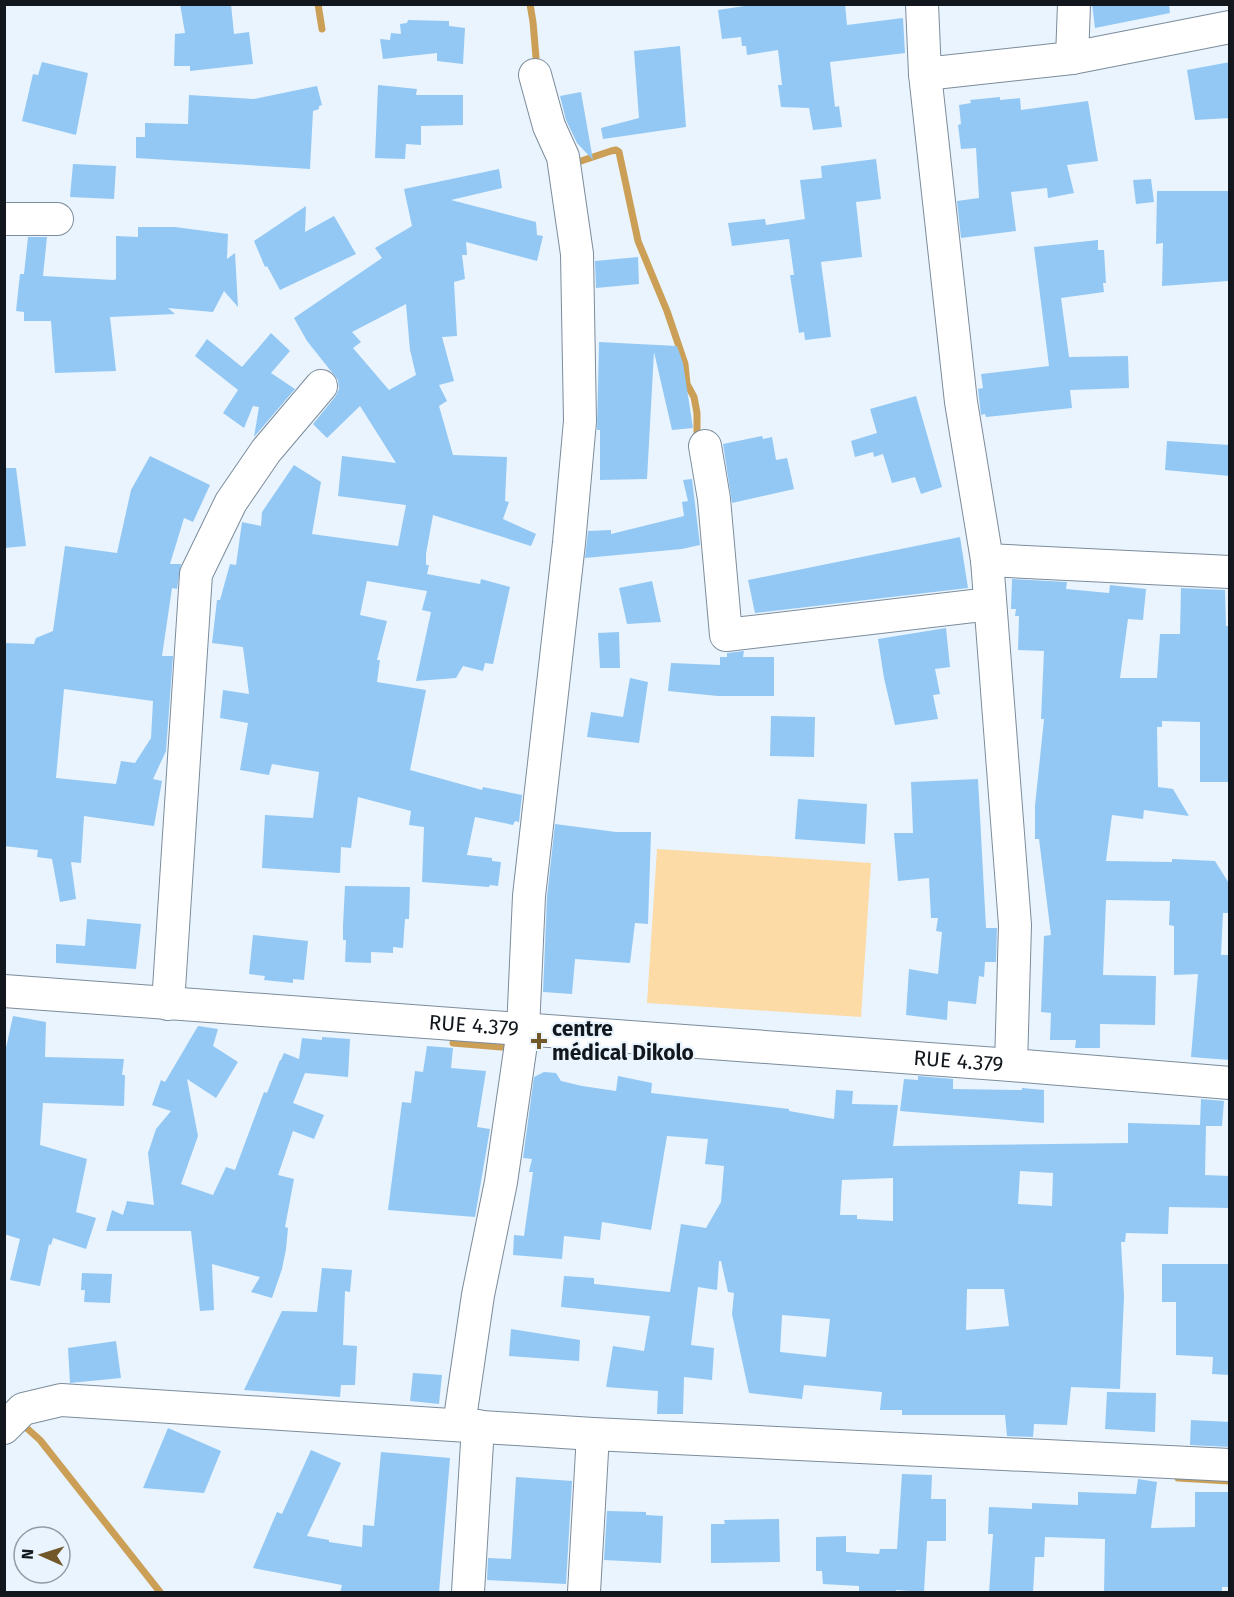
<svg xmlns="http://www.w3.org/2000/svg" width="1234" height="1597" viewBox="0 0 1234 1597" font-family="'Fira Sans',sans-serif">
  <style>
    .park { fill: #fcdba6 }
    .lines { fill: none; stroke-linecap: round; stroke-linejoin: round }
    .stream { stroke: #cba056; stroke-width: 7 }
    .building { fill: #93c8f5; fill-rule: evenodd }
    .minor-casing { stroke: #7b8c9c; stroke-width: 34 }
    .minor { stroke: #fff; stroke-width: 32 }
    .poi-dot { fill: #725729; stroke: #e9f4fe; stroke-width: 2 }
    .labels { text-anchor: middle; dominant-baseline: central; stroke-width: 4.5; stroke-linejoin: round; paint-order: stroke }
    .street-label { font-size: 21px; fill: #11171d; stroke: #e9f4fe }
    .poi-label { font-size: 21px; font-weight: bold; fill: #11171d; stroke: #e9f4fe; text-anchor: start }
  </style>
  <rect width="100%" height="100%" fill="#e9f4fe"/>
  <polygon class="park" points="657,849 871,863 861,1017 647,1003"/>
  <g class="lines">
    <g class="stream">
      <polyline points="318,4 322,29"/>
      <polyline points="530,4 533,22 537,69"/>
      <polyline points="573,160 581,161 611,151 616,150 619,152 638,241 667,311 685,364 687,384 694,397 697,413 697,441"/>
      <polyline points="453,1043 512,1048"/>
      <polyline points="21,1423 40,1440 160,1592"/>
      <polyline points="1178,1478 1229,1481"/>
    </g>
  </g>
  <g class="building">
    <polygon points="180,4 231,4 234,34 249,32 253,64 190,71 190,66 174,66 175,34 185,33"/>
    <polygon points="758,4 845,4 847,25 903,18 905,53 830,62 835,107 839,106 842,127 813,130 809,108 781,107 778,85 782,85 778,50 747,55 746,46 742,46 741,37 722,39 718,10"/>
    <polygon points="1092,4 1169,4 1170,13 1095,28"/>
    <polygon points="408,20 449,21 449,26 465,28 463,64 437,61 437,53 383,59 380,39 390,40 391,33 401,34 400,24 407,23"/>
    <polygon points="680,46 686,127 603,139 601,128 639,118 634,51"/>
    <polygon points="42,62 88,73 76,135 22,121 33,74 38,75"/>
    <polygon points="1230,62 1230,118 1195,120 1187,70"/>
    <polygon points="378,85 417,89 416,95 463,95 463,125 421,126 421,145 406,144 405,159 375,158"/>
    <polygon points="317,86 322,105 319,106 319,109 313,111 310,169 136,158 136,137 145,137 145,123 188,124 189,95 254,99"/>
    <polygon points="581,92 593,160 577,143 566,120 560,96"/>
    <polygon points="1000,97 1000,100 1020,98 1021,110 1088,101 1098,161 1067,165 1074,193 1048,198 1047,188 1011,192 1016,231 961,238 957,201 979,198 976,148 961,149 958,125 961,124 959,105 971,103 970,100"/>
    <polygon points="876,159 881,199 856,202 862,257 821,262 831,337 805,340 804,332 799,333 790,275 794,275 789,239 732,246 728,223 765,219 766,225 805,219 800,180 822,178 821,166"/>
    <polygon points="73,164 116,166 114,199 70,197"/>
    <path d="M499 169 502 188 451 200 536 222 537 235 543 236 537 261 466 242 467 255H462L465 279 454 282 457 336 442 337 454 381 439 385 447 401 439 406 453 455 507 457 505 501 509 502 503 519 536 534 531 546 433 515 426 554V565H429L427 574 480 584 481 579 510 587 493 664 485 663 483 671 463 666 456 678 416 681 431 612 422 610 427 591 367 581 360 615 387 621 377 660H380L377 682 426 690 410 770 482 790 483 787 522 795 519 822 515 821 513 825 475 817 467 855 492 858V861L501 862 498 886 490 885 489 887 422 882 424 827 409 825 411 811 358 797 351 848 341 847 340 873 262 868 265 815 313 818 319 772 272 764 269 775 240 770 248 723 220 718 223 690 249 694 243 647 212 643 217 600H220L230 564 236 565 242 522 261 526 262 512 294 465 321 482 312 534 398 546 406 505 338 496 342 456 396 463 360 406 327 438 313 424 335 397 339 389 338 380 307 341 294 318 382 258 375 248 412 226 404 189ZM406 304 410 350 416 375 389 390 353 348 361 342 352 332Z"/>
    <polygon points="1151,179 1154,202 1136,204 1133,180"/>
    <polygon points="1157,191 1230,191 1228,281 1162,286 1163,243 1156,244"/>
    <polygon points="306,206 305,232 334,216 356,254 280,290 267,266 265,267 254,241"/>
    <polygon points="138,227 175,227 228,234 227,259 235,253 238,307 224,291 213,312 168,308 175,314 110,317 116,371 55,373 51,321 24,321 24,312 16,311 20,274 24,274 28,237 47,237 43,276 114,280 116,279 116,236 138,237"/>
    <polygon points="1098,240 1098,250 1104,250 1106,283 1103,283 1104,292 1061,298 1069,357 1128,356 1129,388 1070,390 1072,408 986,417 985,414 981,415 978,389 983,388 981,374 1049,366 1034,247"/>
    <polygon points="638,257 639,284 596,288 595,261"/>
    <polygon points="271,333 290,351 271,373 295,389 254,437 259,407 253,406 244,428 223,413 238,390 195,356 207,339 242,367"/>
    <polygon points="599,342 677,346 683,363 693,428 672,430 654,352 647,479 600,480 600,430 597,430"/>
    <polygon points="916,396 942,487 921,494 915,477 892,483 883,454 874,457 873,452 855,457 851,441 877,433 870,409"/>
    <polygon points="762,436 763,439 772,437 776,460 787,458 794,489 732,503 723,444"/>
    <polygon points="1167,441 1230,445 1230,476 1165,470"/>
    <path d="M150 456 210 485 193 522 184 518 170 564H181L177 589 172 588 162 656H173L166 751 153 779 162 781 154 826 84 816 81 863 71 862 76 899 60 902 52 859 37 857 38 850 4 846V643L34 644 36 638 53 631 65 546 117 553 131 490ZM64 689 153 701 151 738 135 763 121 761 116 784 56 778Z"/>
    <polygon points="4,468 16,468 26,546 4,548"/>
    <polygon points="692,479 700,545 682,549 585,558 588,531 611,530 611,534 684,516 682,502 688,501 683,480"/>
    <polygon points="960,537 968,588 755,613 748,580"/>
    <polygon points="1012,579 1067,582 1066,589 1109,593 1110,585 1146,589 1143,620 1128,619 1120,678 1157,678 1160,634 1180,634 1181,588 1225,590 1226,626 1230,626 1230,782 1200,782 1200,722 1162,721 1162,727 1157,727 1158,787 1173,789 1189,816 1144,810 1143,819 1112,815 1106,861 1172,862 1172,859 1215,861 1230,885 1230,913 1223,913 1221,955 1230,955 1230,1060 1191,1057 1198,974 1174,975 1174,926 1169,925 1170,901 1106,900 1103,975 1156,976 1155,1025 1100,1024 1100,1048 1075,1048 1076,1040 1050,1040 1051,1013 1041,1012 1044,936 1051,935 1039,839 1035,839 1035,806 1044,719 1041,719 1044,651 1018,650 1019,616 1015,616 1016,609 1011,609"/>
    <polygon points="652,581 661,622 627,624 619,588"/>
    <polygon points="946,628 950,667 935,669 940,694 933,695 938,719 895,725 884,678 878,639"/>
    <polygon points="619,632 620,668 600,668 598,633"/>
    <polygon points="744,651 743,657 774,657 774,696 718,696 668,691 671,663 720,665 720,657 727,657 727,653"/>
    <polygon points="630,678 648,682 639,743 587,737 591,712 623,717"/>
    <polygon points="771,716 815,717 814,757 770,756"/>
    <polygon points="978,779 986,928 997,928 996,962 985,962 984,977 979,976 976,1004 948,1001 947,1020 906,1015 909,969 938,974 942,932 936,931 938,918 931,918 929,878 898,881 894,833 913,833 911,782"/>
    <polygon points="798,799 867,804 865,844 795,839"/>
    <polygon points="555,824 616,832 651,832 648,924 635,923 630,963 575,959 572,994 543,992 547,897"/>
    <polygon points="345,886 410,887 409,919 405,919 403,948 393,947 393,953 371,952 371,963 345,962 346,940 343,940 343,925"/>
    <polygon points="87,919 141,924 136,969 56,963 56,944 85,946"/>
    <polygon points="253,935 308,941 304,980 293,979 293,983 264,980 265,976 249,974"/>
    <polygon points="13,1016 46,1022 45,1057 124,1059 122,1075 125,1075 124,1106 43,1103 40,1145 87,1159 76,1212 96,1218 86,1249 53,1238 51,1245 49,1244 40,1286 10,1280 20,1239 4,1234 4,1057"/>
    <polygon points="198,1026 218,1029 213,1046 238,1062 216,1098 187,1079 198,1136 181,1184 213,1195 226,1167 235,1170 264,1092 267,1093 280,1060 281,1060 284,1053 299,1059 302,1038 322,1040 322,1037 350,1039 348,1077 305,1073 293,1103 324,1115 314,1139 293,1131 278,1175 294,1179 285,1227 288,1228 286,1249 282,1269 272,1298 251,1292 260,1277 212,1264 214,1310 200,1311 191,1231 106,1231 112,1210 123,1215 127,1201 154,1205 148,1153 156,1129 171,1111 152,1105 161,1080 165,1082"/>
    <polygon points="427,1046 453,1048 451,1068 486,1071 477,1127 490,1129 475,1217 388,1210 402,1102 411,1103 415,1071 423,1072"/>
    <path d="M544 1072 556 1073 561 1081 582 1086 616 1091 618 1076 652 1083 651 1093 789 1109V1111L834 1119 836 1090 853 1091 852 1104 898 1105 893 1146 1128 1143V1123L1200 1125 1201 1099 1224 1101 1222 1126H1206L1205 1175 1230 1176V1208L1169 1207 1168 1234 1126 1233 1125 1242H1121L1124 1296 1120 1389 1071 1387 1067 1425 1034 1424 1033 1437 1007 1436 1005 1415H902V1410H880L882 1392 804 1385 802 1399 749 1393 732 1314 734 1293 728 1292 721 1261H719L717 1290 698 1287 691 1345 714 1348 712 1380 684 1377 683 1414H657L658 1391 606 1387 613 1346 644 1351 650 1316 561 1307 564 1276 594 1278V1284L670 1292 681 1224 706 1228 721 1202 724 1166 705 1164 708 1139 667 1136 651 1230 602 1222 600 1240 564 1236 562 1259 513 1255 514 1235 524 1236 533 1172H529L532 1159 523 1158 534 1077ZM1020 1171 1053 1173 1052 1206 1018 1204ZM893 1178V1221L857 1219V1215H840L842 1180ZM967 1289H1004L1009 1326 966 1330ZM782 1315 830 1319 826 1357 780 1352Z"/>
    <polygon points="918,1076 953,1079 953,1089 1022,1090 1022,1088 1044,1090 1044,1123 900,1111 904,1079 918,1080"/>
    <polygon points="1162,1264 1230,1264 1230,1375 1212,1374 1213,1357 1176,1355 1176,1302 1162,1302"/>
    <polygon points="322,1268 352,1270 350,1292 345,1291 343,1345 357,1346 355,1385 341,1385 340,1397 244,1390 282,1311 317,1312"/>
    <polygon points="82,1273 112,1274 110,1303 84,1302 85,1290 81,1290"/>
    <polygon points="511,1329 580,1340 579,1361 509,1356"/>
    <polygon points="116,1341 121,1378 70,1383 68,1348"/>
    <polygon points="413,1373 442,1375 439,1404 410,1401"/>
    <polygon points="1107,1392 1156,1393 1155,1432 1105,1429"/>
    <polygon points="1191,1420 1230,1422 1230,1447 1190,1445"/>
    <polygon points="168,1428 221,1451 204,1493 143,1488"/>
    <polygon points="311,1450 341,1463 307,1536 329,1540 329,1542 362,1547 363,1525 374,1526 381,1452 450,1458 439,1593 340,1593 342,1585 253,1568 277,1512 282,1514"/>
    <polygon points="902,1474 932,1475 931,1499 946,1499 946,1541 927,1541 924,1592 896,1590 896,1593 859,1593 859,1586 823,1584 822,1571 816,1571 816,1537 846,1536 846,1552 879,1554 880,1549 897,1549"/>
    <polygon points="516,1477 572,1481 566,1584 487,1580 488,1558 511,1559"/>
    <polygon points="1138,1479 1157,1482 1151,1528 1195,1527 1195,1492 1230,1492 1230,1587 1222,1587 1222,1593 1104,1593 1105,1539 1045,1537 1044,1557 1035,1557 1033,1593 989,1593 993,1534 988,1534 989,1507 1032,1509 1032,1503 1078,1505 1078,1492 1136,1494"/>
    <polygon points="607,1511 646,1512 646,1515 663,1516 661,1563 604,1560"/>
    <polygon points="779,1519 780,1562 711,1563 711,1524 725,1524 724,1520"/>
  </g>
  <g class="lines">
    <defs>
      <g id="minor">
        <polyline points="922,4 925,74 961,402 987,560 1015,925 1011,1065"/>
        <polyline points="1072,58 1074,4"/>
        <polyline points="925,74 1072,58 1230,27"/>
        <polyline points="4,219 57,219"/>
        <polyline points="705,446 714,499 726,635 990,604"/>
        <polyline points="987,560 1230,572"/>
        <path id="s1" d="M4 991 1011 1065 1230 1083"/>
        <polyline points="168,1004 196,574 231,502 266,451 321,386"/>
        <polyline points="459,1425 478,1295 501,1182 523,1030 529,896 569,543 580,421 577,254 563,157 549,126 535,75"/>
        <polyline points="4,1428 23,1409 61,1400 593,1434 1230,1465"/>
        <polyline points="468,1592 478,1426"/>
        <polyline points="584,1592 593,1434"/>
      </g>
    </defs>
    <use href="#minor" class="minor-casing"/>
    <use href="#minor" class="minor"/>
  </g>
  <path class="poi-dot" d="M536 1032h6v6h6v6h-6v6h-6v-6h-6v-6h6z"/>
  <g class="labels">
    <g class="street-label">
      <text stroke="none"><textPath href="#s1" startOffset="471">RUE 4.379</textPath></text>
      <text stroke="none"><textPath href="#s1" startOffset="957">RUE 4.379</textPath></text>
    </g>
    <g class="poi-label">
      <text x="552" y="1029">centre<tspan x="552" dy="24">médical Dikolo</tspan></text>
    </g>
  </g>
  <rect width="1234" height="1597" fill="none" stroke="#11171d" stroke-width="12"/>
  <g transform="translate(42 1555) rotate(273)"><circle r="28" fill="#e9f4fe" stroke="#939ca4" stroke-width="1.5"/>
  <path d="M0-4.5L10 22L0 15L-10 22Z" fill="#725729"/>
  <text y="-9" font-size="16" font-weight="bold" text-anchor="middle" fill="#11171d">N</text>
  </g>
</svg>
